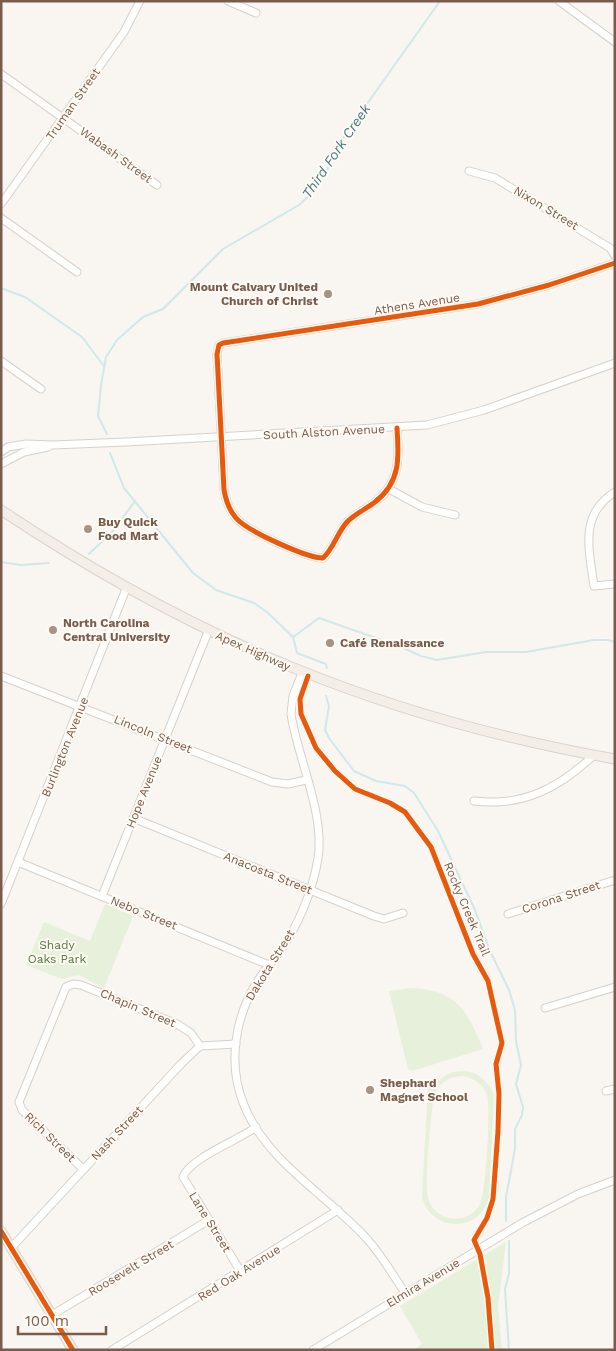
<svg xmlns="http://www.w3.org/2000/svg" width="616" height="1351" viewBox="0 0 616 1351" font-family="'Work Sans',sans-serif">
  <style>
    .green { fill: #e7f0db; fill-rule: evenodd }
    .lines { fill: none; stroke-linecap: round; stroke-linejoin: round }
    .stream { stroke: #d0e8ea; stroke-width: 2 }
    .minor-casing { stroke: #d7d1cb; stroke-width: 9 }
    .major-casing { stroke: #dad1cc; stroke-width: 11 }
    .minor { stroke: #fefefd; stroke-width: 7 }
    .major { stroke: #f3eee8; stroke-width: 9 }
    .cycleway-casing { stroke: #fffaf3; stroke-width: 8 }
    .cycleway { stroke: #e8590c; stroke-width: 5 }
    .poi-dot { fill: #a69286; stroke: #fffaf3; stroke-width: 2 }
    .labels { text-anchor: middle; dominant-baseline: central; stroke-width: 4; stroke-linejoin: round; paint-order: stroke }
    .street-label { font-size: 12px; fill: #7a5c4d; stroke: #fffaf3 }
    .poi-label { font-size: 12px; font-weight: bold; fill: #7a5c4d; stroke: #fffaf3; text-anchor: start }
    .park-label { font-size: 12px; fill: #537a41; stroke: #fffaf3 }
    .water-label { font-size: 14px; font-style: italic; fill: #437c86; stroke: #fffaf3 }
  </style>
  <rect width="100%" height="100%" fill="#f9f5f0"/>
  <g class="green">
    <polygon points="105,904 133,916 104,988 78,975 62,979 26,965 44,922 90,941"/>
    <path d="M413 988C458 991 467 1011 483 1049L412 1071 408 1069 389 991Z"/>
    <path d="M464 1071C479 1072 489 1082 494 1096L489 1196C482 1233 431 1233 422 1197L428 1086C441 1084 443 1070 464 1071ZM464 1076C475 1079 483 1084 487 1095 491 1106 486 1194 480 1204 469 1225 437 1223 429 1201 423 1185 431 1121 433 1101 436 1085 447 1076 464 1076Z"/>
    <polygon points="506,1242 498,1307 502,1350 414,1350 422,1344 400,1306"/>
  </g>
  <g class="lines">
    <g class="stream">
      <polyline points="1,288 25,297 82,337 104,366"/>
      <polyline points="107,434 98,416 101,385 106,357 117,340 143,317 163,309 223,249 299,205 310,195 327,170 340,142 440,1"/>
      <polyline points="110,453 124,488 193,573 216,590 254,603 267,612 293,637 297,653 326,664 327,668"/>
      <polyline points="89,554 113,531 135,501"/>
      <polyline points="1,562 21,565 49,563"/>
      <polyline points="293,637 319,618 399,646 421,656 437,660 486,652 526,652 594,640 608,640 615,642"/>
      <polyline points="326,696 329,706 325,730 329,738 354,771 376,781 405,786 414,793 438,831 475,910 490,951 509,990 515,1010 516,1041 521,1065 516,1084 523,1107 522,1115 515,1129 515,1149 506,1197 506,1221"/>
      <polyline points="509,1241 509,1273 505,1289 509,1350"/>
    </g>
    <defs>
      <g id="minor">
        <polyline points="228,1 256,13"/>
        <polyline points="559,1 615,42"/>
        <polyline points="1,74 157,185"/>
        <polyline points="469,171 495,178 610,248 615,256"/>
        <polyline points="1,204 124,32 140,1"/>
        <polyline points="1,218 77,272"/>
        <polyline points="1,361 41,389"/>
        <path d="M397 428C399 457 401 482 375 502 366 509 355 514 347 522 337 533 334 548 323 558 307 558 247 531 236 518 229 510 226 501 224 490L217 354 219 345 223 343 478 304 549 285 615 263"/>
        <polyline points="1,452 8,447 26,444 53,445 126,442 427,425 484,410 615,363"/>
        <polyline points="1,464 24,452 48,447"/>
        <polyline points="389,489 422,507 455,515"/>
        <path d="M615 492C579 514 589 550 594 586L615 584"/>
        <path d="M302 673 293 696 291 714C298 759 325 814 318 858 314 885 302 916 288 939 280 954 268 965 259 979 235 1015 227 1064 244 1105 267 1163 328 1195 368 1240 382 1256 393 1275 405 1293"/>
        <polyline points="1,676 272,782 288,784 306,780"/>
        <path d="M474 801C523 807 559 788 594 755"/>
        <polyline points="133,818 374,916 384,919 403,913"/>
        <polyline points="18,862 269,965"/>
        <polyline points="102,896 208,632"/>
        <polyline points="1,904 126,589"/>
        <polyline points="508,914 615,880"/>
        <polyline points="545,1008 615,987"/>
        <polyline points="606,1091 615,1089"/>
        <polyline points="83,1169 22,1110 19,1102 66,987 73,984 81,985 177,1024 191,1033 200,1046"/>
        <polyline points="11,1248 181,1064 200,1046 236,1044"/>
        <path d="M241 1272 183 1177C190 1158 239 1140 256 1127"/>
        <polyline points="52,1315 209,1220"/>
        <polyline points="112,1350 338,1210"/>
        <polyline points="313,1350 522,1223 578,1194 615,1180"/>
      </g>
      <g id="major">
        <path d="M1 510C197 641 383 718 615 759"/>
        <polyline points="1,1231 73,1350"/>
      </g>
    </defs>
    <use href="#minor" class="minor-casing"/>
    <use href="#major" class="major-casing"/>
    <use href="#minor" class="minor"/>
    <use href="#major" class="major"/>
    <defs>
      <g id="cycleway">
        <path d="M397 428C399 457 401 482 375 502 366 509 355 514 347 522 337 533 334 548 323 558 307 558 247 531 236 518 229 510 226 501 224 490L217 354 219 345 223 343 478 304 549 285 615 263"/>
        <polyline points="308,676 300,699 301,714 316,748 335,771 355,789 390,803 405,812 419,831 431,847 473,954 488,981 502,1043 496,1064 499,1094 498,1131 493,1199 487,1218 474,1240 480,1254 488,1298 492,1350"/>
        <polyline points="1,1231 73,1350"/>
      </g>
    </defs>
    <use href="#cycleway" class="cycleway-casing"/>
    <use href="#cycleway" class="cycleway"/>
  </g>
  <g class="poi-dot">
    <circle cx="328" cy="294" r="5"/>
    <circle cx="88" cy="529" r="5"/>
    <circle cx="53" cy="630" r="5"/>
    <circle cx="330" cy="643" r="5"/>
    <circle cx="370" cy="1090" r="5"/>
  </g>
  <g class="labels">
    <g class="street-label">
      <text transform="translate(73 104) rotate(-55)">Truman Street</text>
      <text transform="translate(116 155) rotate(36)">Wabash Street</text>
      <text transform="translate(546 208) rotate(31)">Nixon Street</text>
      <text transform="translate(417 304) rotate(-9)">Athens Avenue</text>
      <text transform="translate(324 432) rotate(-3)">South Alston Avenue</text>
      <text transform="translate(253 651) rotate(24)">Apex Highway</text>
      <text transform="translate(153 734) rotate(22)">Lincoln Street</text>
      <text transform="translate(65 747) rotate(-68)">Burlington Avenue</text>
      <text transform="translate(144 792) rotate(-68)">Hope Avenue</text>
      <text transform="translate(268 873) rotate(22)">Anacosta Street</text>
      <text transform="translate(561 897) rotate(-18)">Corona Street</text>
      <text transform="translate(467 909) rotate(67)">Rocky Creek Trail</text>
      <text transform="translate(144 913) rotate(22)">Nebo Street</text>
      <text transform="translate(270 965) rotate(-58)">Dakota Street</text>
      <text transform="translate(138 1008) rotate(23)">Chapin Street</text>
      <text transform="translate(117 1133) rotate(-47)">Nash Street</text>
      <text transform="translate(50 1137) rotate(44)">Rich Street</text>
      <text transform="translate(210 1222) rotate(58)">Lane Street</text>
      <text transform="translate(131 1268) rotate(-31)">Roosevelt Street</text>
      <text transform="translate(239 1273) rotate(-32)">Red Oak Avenue</text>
      <text transform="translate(423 1283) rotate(-31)">Elmira Avenue</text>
    </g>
    <g class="poi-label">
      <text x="318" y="287" text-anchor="end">Mount Calvary United<tspan x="318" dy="14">Church of Christ</tspan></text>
      <text x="98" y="522">Buy Quick<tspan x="98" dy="14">Food Mart</tspan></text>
      <text x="63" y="623">North Carolina<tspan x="63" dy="14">Central University</tspan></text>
      <text x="340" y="643">Café Renaissance</text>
      <text x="380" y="1083">Shephard<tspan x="380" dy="14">Magnet School</tspan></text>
    </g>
    <g class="park-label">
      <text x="57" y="945">Shady<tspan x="57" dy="14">Oaks Park</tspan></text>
    </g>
    <g class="water-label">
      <text transform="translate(336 151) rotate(-56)">Third Fork Creek</text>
    </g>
  </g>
  <rect width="616" height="1351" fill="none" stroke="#7a5c4d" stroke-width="5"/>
  <path d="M18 1326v8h88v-8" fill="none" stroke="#7a5c4d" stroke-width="2.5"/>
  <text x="25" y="1326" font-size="15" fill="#7a5c4d" stroke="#fffaf3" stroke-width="4" paint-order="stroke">100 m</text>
</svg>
